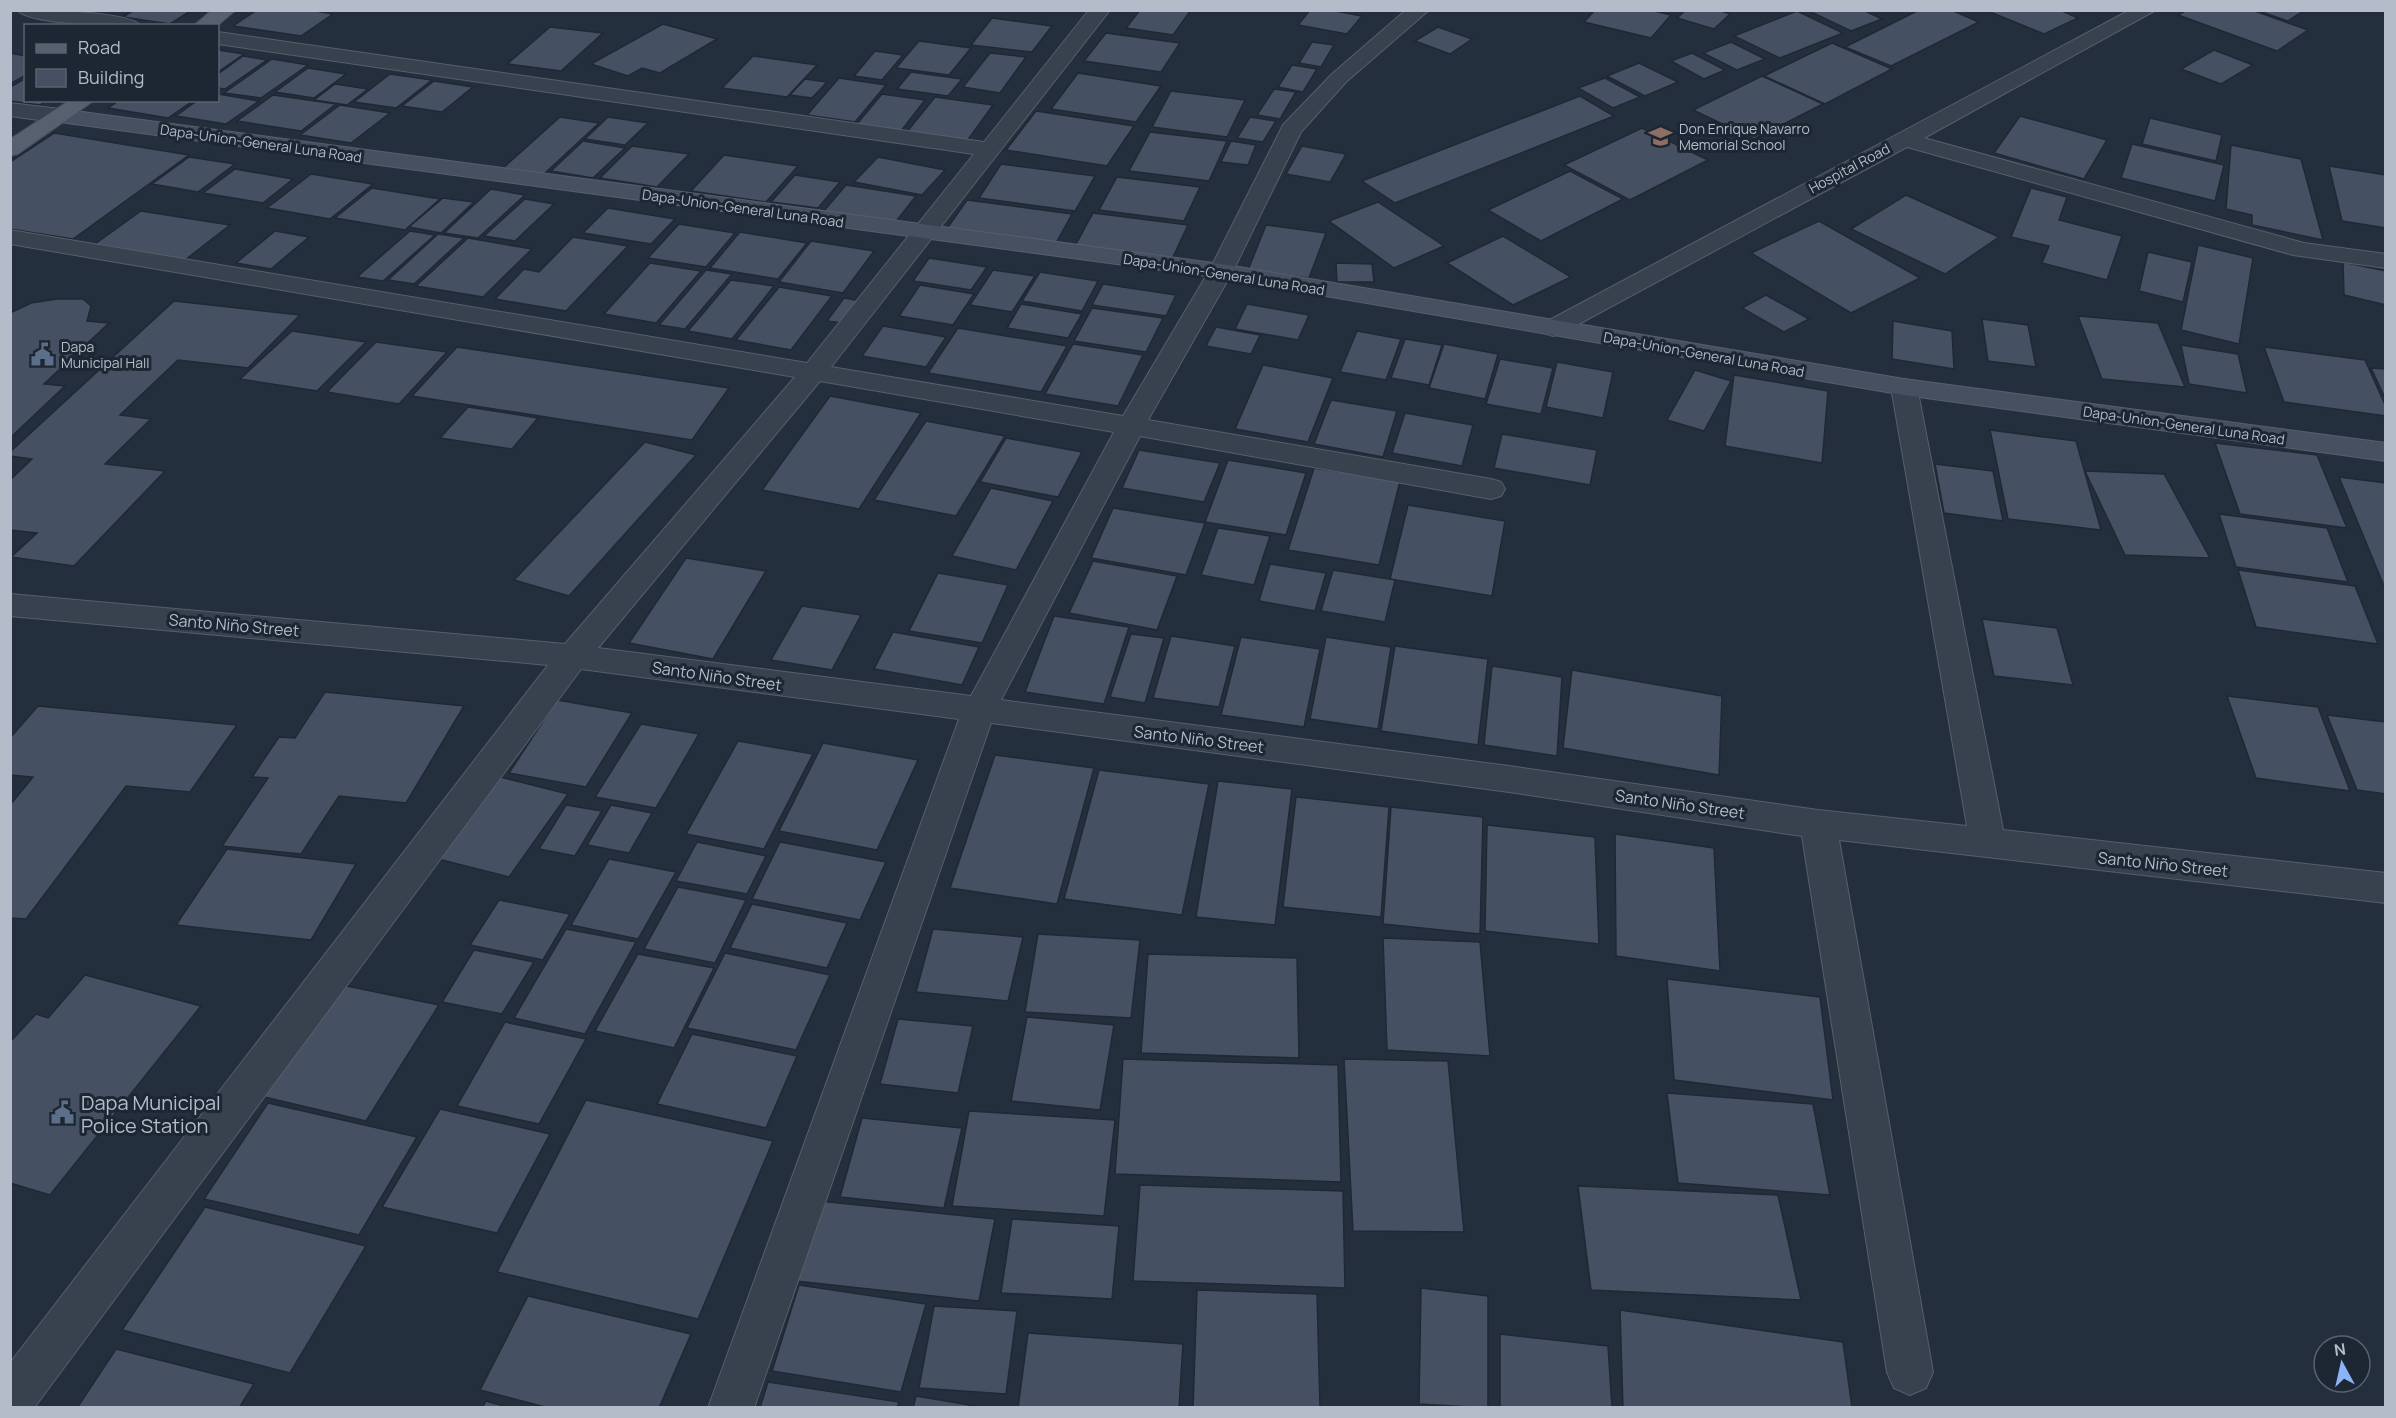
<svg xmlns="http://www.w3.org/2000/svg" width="2396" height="1418" viewBox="0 0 2396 1418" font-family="Manrope,sans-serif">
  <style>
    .building { fill: #455162; stroke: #1f2835; stroke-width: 1.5 }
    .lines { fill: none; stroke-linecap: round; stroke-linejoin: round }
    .minor-casing { stroke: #565f6c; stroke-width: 2 }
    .secondary-casing { stroke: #565f6c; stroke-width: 2 }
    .primary-casing { stroke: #414a57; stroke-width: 2 }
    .minor { fill: #38414e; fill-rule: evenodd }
    .secondary { fill: #465061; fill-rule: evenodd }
    .primary { fill: #56606e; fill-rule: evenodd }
    .labels { text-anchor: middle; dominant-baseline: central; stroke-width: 6; stroke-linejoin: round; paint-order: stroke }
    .far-poi-label { font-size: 14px; fill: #b4bcc9; stroke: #1d2633; text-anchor: start }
    .far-street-label { font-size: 14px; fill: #b4bcc9; stroke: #1d2633 }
    .street-label { font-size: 16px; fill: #b4bcc9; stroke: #1d2633 }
    .near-poi-label { font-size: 20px; fill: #b4bcc9; stroke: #1d2633; text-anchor: start }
  </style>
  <rect width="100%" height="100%" fill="#242f3e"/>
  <g class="building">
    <polygon points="134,10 192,10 170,24 123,17"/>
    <polygon points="257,10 310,10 333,14 301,36 233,26"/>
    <polygon points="1140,10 1191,10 1173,35 1126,28"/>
    <polygon points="1310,10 1330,10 1362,16 1347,34 1298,25"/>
    <polygon points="1595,10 1650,10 1671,15 1651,38 1584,22"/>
    <polygon points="1686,10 1718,10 1730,14 1714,29 1677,18"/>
    <polygon points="1807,10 1863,10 1882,19 1851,31"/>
    <polygon points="1919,10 1951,10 1979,22 1891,66 1845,47"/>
    <polygon points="1985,10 2060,10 2078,18 2044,34"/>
    <polygon points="2187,10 2252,10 2308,30 2277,51 2178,15"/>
    <polygon points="2256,10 2305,10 2288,21"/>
    <polygon points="1797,11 1843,33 1780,58 1734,36"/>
    <polygon points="992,18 1052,26 1032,52 971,45"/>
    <polygon points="663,24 717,39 660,73 642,68 628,76 591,64"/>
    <polygon points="550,27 603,33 561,71 507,64"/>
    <polygon points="1438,27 1472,39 1450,54 1415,41"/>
    <polygon points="1106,33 1180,43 1161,72 1084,61"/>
    <polygon points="919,41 971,48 949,75 896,68"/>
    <polygon points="1312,42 1334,45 1321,67 1299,63"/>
    <polygon points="1731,42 1765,59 1737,70 1703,53"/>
    <polygon points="1832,43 1892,69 1825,104 1764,76"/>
    <polygon points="218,50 244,54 218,72"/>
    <polygon points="2214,50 2253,65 2221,84 2181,69"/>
    <polygon points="875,51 903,55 882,80 854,76"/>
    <polygon points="10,53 26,56 26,75 10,84"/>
    <polygon points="990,53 1026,57 1000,93 963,87"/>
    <polygon points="1692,53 1725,70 1704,79 1671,61"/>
    <polygon points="243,56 267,60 225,89 218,88 218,74"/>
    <polygon points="753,56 817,65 787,97 722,88"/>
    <polygon points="272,59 308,65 261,98 224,93"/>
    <polygon points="1639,63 1678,82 1645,96 1607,76"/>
    <polygon points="1292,65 1317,69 1303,92 1278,87"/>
    <polygon points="308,68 346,74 314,98 275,92"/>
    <polygon points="911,72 962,79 948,96 897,89"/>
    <polygon points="1078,73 1161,86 1136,122 1051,109"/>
    <polygon points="390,74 432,80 396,108 354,102"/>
    <polygon points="1762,76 1823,104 1754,139 1693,110"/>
    <polygon points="26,78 26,100 47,100 40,105 10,101 10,87"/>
    <polygon points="839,78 886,85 855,122 807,115"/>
    <polygon points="1605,78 1640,97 1613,108 1578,88"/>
    <polygon points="805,79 827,82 812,98 790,95"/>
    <polygon points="434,81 473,87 442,112 402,106"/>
    <polygon points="335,84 368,89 347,105 314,100"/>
    <polygon points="1274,89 1296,92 1280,119 1257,115"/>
    <polygon points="1171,91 1245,100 1227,137 1152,127"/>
    <polygon points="218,94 259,101 226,124 176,116 198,100 218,100"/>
    <polygon points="882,94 925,100 901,131 856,125"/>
    <polygon points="273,95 336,104 301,131 237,121"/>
    <polygon points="1580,96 1614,116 1395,203 1362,181"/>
    <polygon points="935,97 993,105 967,141 906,133"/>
    <polygon points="120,100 194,100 168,118 108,108"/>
    <polygon points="340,105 390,113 351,143 300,135"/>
    <polygon points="1036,111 1134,126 1107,166 1006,150"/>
    <polygon points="2020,116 2107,140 2084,179 1994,153"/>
    <polygon points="560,117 599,123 544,174 503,168"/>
    <polygon points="608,117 648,123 625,145 585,139"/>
    <polygon points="1250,117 1276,121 1263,142 1237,138"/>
    <polygon points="2150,118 2222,135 2216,161 2142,144"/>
    <polygon points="1642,128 1708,160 1630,200 1564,165"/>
    <polygon points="1150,132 1227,141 1209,181 1129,171"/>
    <polygon points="54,133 189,155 73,239 10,229 10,162"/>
    <polygon points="583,141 625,148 593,178 551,171"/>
    <polygon points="1231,141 1256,145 1248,165 1221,162"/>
    <polygon points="2132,144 2224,165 2215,201 2121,178"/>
    <polygon points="2231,145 2301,159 2323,240 2252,225 2252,215 2226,209"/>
    <polygon points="632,146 689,154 657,187 600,178"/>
    <polygon points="1302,146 1346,154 1330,182 1286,174"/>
    <polygon points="724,155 798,166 766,202 691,191"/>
    <polygon points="189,157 235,164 198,192 152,184"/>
    <polygon points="878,157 945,170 922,195 854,182"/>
    <polygon points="1001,164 1095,176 1075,211 979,198"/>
    <polygon points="2329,166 2386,175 2386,228 2342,221"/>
    <polygon points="235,169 293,179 263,203 203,193"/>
    <polygon points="1570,171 1623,199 1541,241 1488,210"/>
    <polygon points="311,174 373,184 330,219 267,208"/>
    <polygon points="795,175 840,182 818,208 771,202"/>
    <polygon points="1117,177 1200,187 1184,221 1099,210"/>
    <polygon points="846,185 916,196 894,224 823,212"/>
    <polygon points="372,188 440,199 405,230 335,218"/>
    <polygon points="2031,188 2067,197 2059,220 2122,236 2107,280 2042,263 2049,246 2011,237"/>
    <polygon points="491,189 525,195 478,238 444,233"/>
    <polygon points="1906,195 1999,237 1945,274 1851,229"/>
    <polygon points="443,198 474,202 441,233 409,227"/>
    <polygon points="525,199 554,204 515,241 484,236"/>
    <polygon points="967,200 1072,214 1055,245 946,230"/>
    <polygon points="1378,202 1444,246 1394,268 1329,221"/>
    <polygon points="608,208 675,219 651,244 583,233"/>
    <polygon points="141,211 230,225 185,260 95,244"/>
    <polygon points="1093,213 1188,225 1172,259 1075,246"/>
    <polygon points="1819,221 1920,278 1851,313 1751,253"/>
    <polygon points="679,224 735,233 706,267 648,258"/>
    <polygon points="1266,225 1326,233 1309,278 1248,270"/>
    <polygon points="275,231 309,237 271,269 236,263"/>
    <polygon points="410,231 435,235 383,281 357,277"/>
    <polygon points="740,232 807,243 778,279 710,268"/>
    <polygon points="438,234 464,238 414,284 388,280"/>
    <polygon points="1503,236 1571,277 1513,305 1447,263"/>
    <polygon points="573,237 628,246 566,311 495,299 524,269 539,272"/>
    <polygon points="468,238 532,249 483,297 416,286"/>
    <polygon points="811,241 874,251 843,293 779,282"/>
    <polygon points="2198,245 2253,258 2239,344 2181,330"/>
    <polygon points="2148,252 2192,262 2183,302 2139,291"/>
    <polygon points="929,258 987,267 971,290 913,281"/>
    <polygon points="2343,262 2386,271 2386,305 2344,295"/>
    <polygon points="650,263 701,271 656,323 604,314"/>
    <polygon points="1336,263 1372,264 1374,282 1337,282"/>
    <polygon points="706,270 732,274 685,329 659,325"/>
    <polygon points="993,270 1035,276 1012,312 970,305"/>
    <polygon points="1040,272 1098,281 1082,311 1022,301"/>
    <polygon points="731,280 774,286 732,339 688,331"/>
    <polygon points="1103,284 1176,295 1166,316 1092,305"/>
    <polygon points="920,285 974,294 953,325 899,316"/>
    <polygon points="779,287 832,296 791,350 736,340"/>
    <polygon points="1766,295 1809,319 1784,332 1742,308"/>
    <polygon points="844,298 866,302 850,324 827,321"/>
    <polygon points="57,299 83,299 91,306 87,321 109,323 44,384 65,386 10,438 10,313 31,303"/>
    <polygon points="174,301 300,315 248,368 178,360 120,415 151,419 105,464 165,471 74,566 11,557 37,533 10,530 10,480 32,459 10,456 10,452"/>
    <polygon points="1021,304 1082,314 1068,338 1007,328"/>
    <polygon points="1247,304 1309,315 1298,340 1235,329"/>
    <polygon points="1092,308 1163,318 1146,352 1074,341"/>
    <polygon points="2078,316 2158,323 2185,387 2102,379"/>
    <polygon points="1982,319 2028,325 2036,367 1988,361"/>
    <polygon points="1893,321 1952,331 1954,369 1892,359"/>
    <polygon points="883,326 946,337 926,367 862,356"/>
    <polygon points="1216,327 1260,335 1251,354 1206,346"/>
    <polygon points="958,328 1067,346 1041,392 928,373"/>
    <polygon points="292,331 366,342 317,391 240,379"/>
    <polygon points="1357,331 1401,339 1386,380 1340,372"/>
    <polygon points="1405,339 1442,345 1429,385 1391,378"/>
    <polygon points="376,342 447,352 399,404 327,392"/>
    <polygon points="1073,344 1143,355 1118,406 1045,394"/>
    <polygon points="1444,344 1498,354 1485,399 1429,388"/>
    <polygon points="2181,345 2238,354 2247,393 2189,384"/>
    <polygon points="457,347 729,388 692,440 412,396"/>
    <polygon points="2264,347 2365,360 2386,407 2386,416 2284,402"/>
    <polygon points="1500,359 1553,368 1541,414 1486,404"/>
    <polygon points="1557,362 1613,372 1603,418 1546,407"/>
    <polygon points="1263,365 1333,378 1308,442 1235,429"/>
    <polygon points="2371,368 2386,369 2386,400"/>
    <polygon points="1695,370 1731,381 1704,431 1667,420"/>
    <polygon points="1734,375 1828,391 1822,463 1725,446"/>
    <polygon points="830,396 921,413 859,509 762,490"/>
    <polygon points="1331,400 1397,411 1383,457 1314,444"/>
    <polygon points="468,407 538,418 512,449 440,438"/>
    <polygon points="1405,413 1473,425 1462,466 1392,453"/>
    <polygon points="926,421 1005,436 956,516 874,500"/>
    <polygon points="1990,430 2076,441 2101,530 2008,519"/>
    <polygon points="1502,434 1597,450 1590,485 1494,468"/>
    <polygon points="1006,438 1082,452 1058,497 980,482"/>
    <polygon points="645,442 696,455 569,596 514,580"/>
    <polygon points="2215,443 2317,455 2347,528 2240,514"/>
    <polygon points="1139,450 1220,463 1204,502 1122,488"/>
    <polygon points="1228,460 1306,473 1286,535 1205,522"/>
    <polygon points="1935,464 1993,471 2003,521 1944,513"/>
    <polygon points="1314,468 1400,481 1379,565 1288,550"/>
    <polygon points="2085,471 2164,474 2210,558 2125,555"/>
    <polygon points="2339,477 2386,483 2386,586 2384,586"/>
    <polygon points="991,488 1053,501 1016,570 952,556"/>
    <polygon points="1408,505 1505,521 1492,596 1390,579"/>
    <polygon points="1113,508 1205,523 1186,575 1091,558"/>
    <polygon points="2219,514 2327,528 2348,582 2236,567"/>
    <polygon points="1218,528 1270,536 1254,585 1201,575"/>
    <polygon points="686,558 766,571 713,659 629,643"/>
    <polygon points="1093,561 1177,576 1157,630 1069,613"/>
    <polygon points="1270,564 1326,573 1315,611 1259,601"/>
    <polygon points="1333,570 1395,580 1385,622 1321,611"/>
    <polygon points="2238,570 2355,586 2378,644 2256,627"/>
    <polygon points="938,573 1008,585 982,643 909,631"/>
    <polygon points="802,606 861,615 832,670 771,660"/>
    <polygon points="1054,616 1129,627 1104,704 1025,692"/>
    <polygon points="1982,619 2057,628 2073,685 1994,676"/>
    <polygon points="893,632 979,647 962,685 874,669"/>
    <polygon points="1131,634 1164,638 1145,703 1110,697"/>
    <polygon points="1171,636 1235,646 1219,707 1153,698"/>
    <polygon points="1241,637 1320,649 1304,727 1221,715"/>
    <polygon points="1326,637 1391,647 1378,729 1310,719"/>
    <polygon points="1395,646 1488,659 1478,745 1381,731"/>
    <polygon points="1492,666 1562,677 1557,756 1484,745"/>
    <polygon points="1572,670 1722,696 1719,775 1563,748"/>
    <polygon points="325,692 464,706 406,803 339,796 301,854 222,846 268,778 252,777 279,737 295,738"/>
    <polygon points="2227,696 2318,707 2350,791 2256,778"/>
    <polygon points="557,700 632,713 586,787 509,773"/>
    <polygon points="38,706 237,725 190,792 126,786 26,919 10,918 10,805 33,777 10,775 10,738"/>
    <polygon points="2327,715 2386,722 2386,794 2357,790"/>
    <polygon points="641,724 699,734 656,808 595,797"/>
    <polygon points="738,741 813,754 764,849 686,834"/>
    <polygon points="823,743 918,760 877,850 779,831"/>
    <polygon points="995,755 1094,768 1057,904 950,888"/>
    <polygon points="1099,770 1209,784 1182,915 1064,899"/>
    <polygon points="500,777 568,794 509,877 438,859"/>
    <polygon points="1218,781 1292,789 1275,925 1196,917"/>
    <polygon points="1296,797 1389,807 1381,917 1283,907"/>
    <polygon points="566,805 602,811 575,856 539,849"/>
    <polygon points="611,805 652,813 629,853 587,845"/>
    <polygon points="1391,807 1483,817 1480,934 1383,924"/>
    <polygon points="1487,825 1595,837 1599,944 1485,931"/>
    <polygon points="1615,834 1714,848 1720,971 1616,956"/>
    <polygon points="697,842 766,856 747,894 676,881"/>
    <polygon points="780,842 886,862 860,920 752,899"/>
    <polygon points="227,849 356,864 311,940 176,925"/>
    <polygon points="609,859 676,872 638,939 571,925"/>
    <polygon points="678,887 746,900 715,963 644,949"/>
    <polygon points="499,900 570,914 543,960 470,945"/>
    <polygon points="752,904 847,923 827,968 730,948"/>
    <polygon points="566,929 636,942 585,1034 514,1018"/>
    <polygon points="933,929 1023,937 1008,1001 916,992"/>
    <polygon points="1038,934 1140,940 1131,1018 1025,1012"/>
    <polygon points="1383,938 1480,942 1490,1056 1387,1050"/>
    <polygon points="474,950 534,962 502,1014 442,1002"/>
    <polygon points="725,953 830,975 796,1050 687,1028"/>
    <polygon points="638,954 714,968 674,1048 595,1031"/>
    <polygon points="1148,954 1297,958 1299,1058 1141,1053"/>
    <polygon points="85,975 201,1006 50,1195 10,1183 10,1042 36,1014 48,1018"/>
    <polygon points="1667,979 1820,997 1833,1100 1674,1080"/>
    <polygon points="337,984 439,1005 366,1121 260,1096"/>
    <polygon points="1027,1017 1114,1025 1100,1110 1011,1101"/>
    <polygon points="898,1019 973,1026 958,1093 880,1084"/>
    <polygon points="505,1022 586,1039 539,1124 457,1106"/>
    <polygon points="692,1034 797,1056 766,1128 657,1104"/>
    <polygon points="1123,1059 1338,1065 1341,1182 1115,1174"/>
    <polygon points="1344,1059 1448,1061 1464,1232 1353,1231"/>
    <polygon points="1667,1093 1813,1104 1830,1195 1678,1183"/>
    <polygon points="586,1100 773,1141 698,1319 497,1272"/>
    <polygon points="268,1103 417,1137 359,1235 204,1199"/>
    <polygon points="440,1109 550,1134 497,1233 382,1207"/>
    <polygon points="969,1111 1115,1120 1104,1216 952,1206"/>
    <polygon points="862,1118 962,1128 944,1208 840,1197"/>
    <polygon points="1140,1185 1343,1191 1345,1288 1133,1281"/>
    <polygon points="1578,1186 1778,1195 1801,1300 1591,1290"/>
    <polygon points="819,1201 995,1219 979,1301 796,1281"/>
    <polygon points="205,1207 366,1246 290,1373 122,1330"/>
    <polygon points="1012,1219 1119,1226 1112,1299 1001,1293"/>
    <polygon points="799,1285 926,1304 901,1392 772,1371"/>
    <polygon points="1421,1288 1488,1296 1488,1408 1419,1404"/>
    <polygon points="1197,1290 1317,1294 1320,1408 1193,1408"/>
    <polygon points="528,1296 691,1334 659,1408 549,1408 480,1390"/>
    <polygon points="934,1306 1017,1311 1006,1394 919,1388"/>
    <polygon points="1620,1310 1843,1342 1852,1408 1623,1408"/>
    <polygon points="1028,1333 1183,1344 1179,1408 1018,1408"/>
    <polygon points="1500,1334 1608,1346 1612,1408 1500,1408"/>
    <polygon points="116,1349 254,1384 239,1408 77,1408"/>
    <polygon points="768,1382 899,1402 897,1408 760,1408"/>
    <polygon points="916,1396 987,1408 913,1408"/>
    <polygon points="486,1401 511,1408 482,1408"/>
  </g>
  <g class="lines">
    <defs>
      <g id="minor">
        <path d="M17 10C38 10 131 11 141 26 120 26 28 25 17 10Z"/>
        <path d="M1089 10H1110L831 367 1123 416 1209 271 1283 125 1332 74 1406 10H1429L1346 82 1301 132 1233 271 1148 420 1491 479 1501 482 1505 489 1501 496 1491 499 1140 436 1001 700 1509 766 1818 810 1967 826 1891 387 1894 381 1904 379 1914 381 1917 387 2003 830 2386 873V903L1839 840 1933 1372 1926 1388 1910 1395 1894 1388 1887 1372 1802 836 1509 792 991 723 754 1408H708L959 719 581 669 34 1408H10V1363L548 665 10 616V594L565 644 795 377 10 244V230L807 363 974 154 218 44V32L984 142ZM820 381 1114 432 971 696 598 648Z"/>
        <polygon points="2130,10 2156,10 1924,138 2304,243 2386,254 2386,268 2293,255 1907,147 1562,333 1553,336 1544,333 1540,328 1544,323"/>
        <polygon points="10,103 60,109 68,111 71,116 68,121 60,123 10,116"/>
      </g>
      <polygon id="secondary" points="60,109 1221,264 1904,379 2386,443 2386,461 1904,395 1221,278 52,121 49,116 52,111"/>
      <g id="primary">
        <polygon points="212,10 236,10 217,26 193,26"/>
        <polygon points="70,100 95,100 18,154 10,156 10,139"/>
      </g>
    </defs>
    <use href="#minor" class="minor-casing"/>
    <use href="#secondary" class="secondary-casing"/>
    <use href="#primary" class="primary-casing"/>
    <use href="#minor" class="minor"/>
    <use href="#secondary" class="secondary"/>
    <use href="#primary" class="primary"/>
  </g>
  <defs>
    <symbol id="school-bare" viewBox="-9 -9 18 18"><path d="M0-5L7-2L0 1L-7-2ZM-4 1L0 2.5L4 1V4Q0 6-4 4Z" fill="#8d6e63" stroke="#1d2633" stroke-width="2.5" paint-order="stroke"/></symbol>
    <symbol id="civic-bare" viewBox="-9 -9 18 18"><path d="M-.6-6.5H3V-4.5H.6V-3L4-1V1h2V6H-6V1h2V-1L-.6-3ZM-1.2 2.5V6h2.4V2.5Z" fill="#5c6f8a" stroke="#1d2633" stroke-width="2.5" paint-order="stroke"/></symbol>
  </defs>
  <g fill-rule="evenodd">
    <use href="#school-bare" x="1644" y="120" width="33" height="33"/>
    <use href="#civic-bare" x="26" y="338" width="33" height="33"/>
    <use href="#civic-bare" x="46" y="1096" width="33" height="33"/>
  </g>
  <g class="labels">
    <g class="far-poi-label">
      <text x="1679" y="128">Don Enrique Navarro<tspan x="1679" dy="16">Memorial School</tspan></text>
      <text x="61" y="346">Dapa<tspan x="61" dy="16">Municipal Hall</tspan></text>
    </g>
    <g class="far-street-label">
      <text transform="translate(261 143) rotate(8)">Dapa-Union-General Luna Road</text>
      <text transform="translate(1849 168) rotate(-28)">Hospital Road</text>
      <text transform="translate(743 208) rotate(8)">Dapa-Union-General Luna Road</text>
      <text transform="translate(1224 274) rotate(9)">Dapa-Union-General Luna Road</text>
      <text transform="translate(1704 354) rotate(10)">Dapa-Union-General Luna Road</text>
      <text transform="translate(2184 425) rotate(8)">Dapa-Union-General Luna Road</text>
    </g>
    <g class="street-label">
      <text transform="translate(234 625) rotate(5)">Santo Niño Street</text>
      <text transform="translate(717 676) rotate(8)">Santo Niño Street</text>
      <text transform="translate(1199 739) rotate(7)">Santo Niño Street</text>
      <text transform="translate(1680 804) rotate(8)">Santo Niño Street</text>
      <text transform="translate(2163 864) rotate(6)">Santo Niño Street</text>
    </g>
    <g class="near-poi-label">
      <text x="81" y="1102">Dapa Municipal<tspan x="81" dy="23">Police Station</tspan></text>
    </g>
  </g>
  <rect width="2396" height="1418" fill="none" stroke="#b4bcc9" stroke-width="24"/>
  <rect x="24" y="24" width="195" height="78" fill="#1d2633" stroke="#59626f" stroke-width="1.5"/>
  <rect x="36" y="44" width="30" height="9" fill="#56606e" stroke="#59626f" stroke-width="1.5"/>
  <text x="78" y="54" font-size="18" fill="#b4bcc9">Road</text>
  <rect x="36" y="69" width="30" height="18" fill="#455162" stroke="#59626f" stroke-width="1.5"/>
  <text x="78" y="84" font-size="18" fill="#b4bcc9">Building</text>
  <g transform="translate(2342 1364) rotate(352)"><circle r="28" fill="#1d2633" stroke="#59626f" stroke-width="1.5"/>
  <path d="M0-4.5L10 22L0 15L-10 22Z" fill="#8ab4f8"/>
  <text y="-9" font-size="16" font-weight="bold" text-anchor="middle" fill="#b4bcc9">N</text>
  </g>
</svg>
